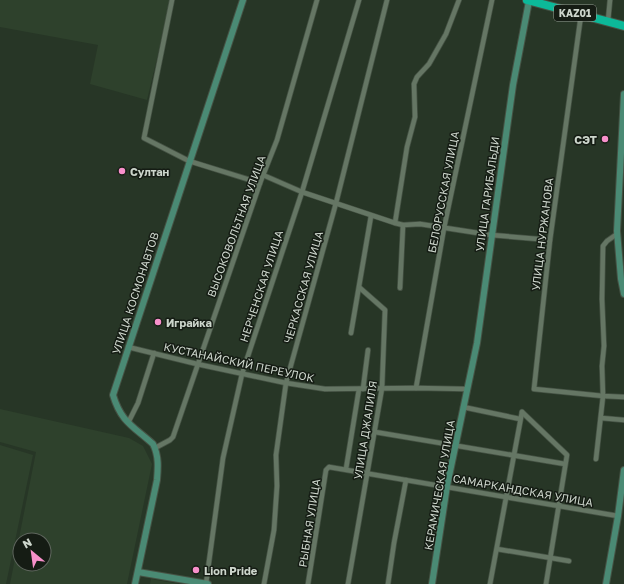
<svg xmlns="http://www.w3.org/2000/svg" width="624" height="584" viewBox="0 0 624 584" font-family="'Golos Text',sans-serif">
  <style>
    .built { fill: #2e412c; fill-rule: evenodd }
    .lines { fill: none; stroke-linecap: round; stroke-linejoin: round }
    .street-casing { stroke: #455244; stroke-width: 6 }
    .secondary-casing { stroke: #455244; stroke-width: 8 }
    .highway-casing { stroke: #455244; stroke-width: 10 }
    .street { stroke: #657664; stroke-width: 4.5 }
    .secondary { stroke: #4a8a74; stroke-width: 6 }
    .highway { stroke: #0cb999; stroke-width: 8 }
    .poi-dot { fill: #f890cb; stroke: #151c14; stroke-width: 1.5 }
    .labels { text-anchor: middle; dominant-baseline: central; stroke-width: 3; stroke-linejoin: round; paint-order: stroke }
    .shield { fill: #151c14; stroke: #969e95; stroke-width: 1 }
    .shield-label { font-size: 10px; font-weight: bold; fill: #cdd6cc }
    .poi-label { font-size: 11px; font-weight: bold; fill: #cdd6cc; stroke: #151c14; text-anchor: start }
    .street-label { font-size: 11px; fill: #cdd6cc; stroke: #151c14 }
  </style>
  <rect width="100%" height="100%" fill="#273626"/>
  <g class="built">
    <polygon points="0,0 171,0 147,100 90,84 98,45 0,27"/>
    <path d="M0 409 129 438 143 446 152 464 127 584H10L36 452 0 442ZM20 540H44V564H20Z"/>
    <polygon points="0,445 33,455 6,584 0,584"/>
    <polygon points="151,579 179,584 150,584"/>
  </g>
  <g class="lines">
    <defs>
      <g id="street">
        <polyline points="172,0 144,138 189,161 260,183"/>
        <polyline points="581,15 550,240 534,389 603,396 624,397"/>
        <polyline points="608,21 610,0"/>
        <polyline points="263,175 302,192 395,223 403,225 420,224 491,235 550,240"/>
        <polyline points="395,223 407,147 415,117 414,84 417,77 429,64 446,34 459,0"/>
        <polyline points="400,288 403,225"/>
        <polyline points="351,333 371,216"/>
        <polyline points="128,347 197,364 286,383 325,389 416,388 466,389"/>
        <polyline points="416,388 444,228 492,0"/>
        <polyline points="363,389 368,350"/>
        <polyline points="463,407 520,419"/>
        <polyline points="522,412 567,455 546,584"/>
        <polyline points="601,418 624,420"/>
        <polyline points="128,423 138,403 154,353"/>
        <polyline points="375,432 565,464"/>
        <polyline points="155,448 170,440 173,437 260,183 277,140 317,0"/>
        <polyline points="596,459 603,396 602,366 604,346 602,299 603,246 607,241 617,234"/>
        <polyline points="346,469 359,389"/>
        <polyline points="497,549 569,561"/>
        <polyline points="206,584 223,458 242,374 302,192 359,0"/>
        <polyline points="264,584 274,530 277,486 276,455 286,383 336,203 387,0"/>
        <polyline points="308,584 326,470 329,467 618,516"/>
        <polyline points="348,584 382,388 385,310 360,288"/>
        <polyline points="388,584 394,543 406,480"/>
        <polyline points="490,584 522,412"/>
      </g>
      <g id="secondary">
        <polyline points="624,94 617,231 621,279 624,294"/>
        <polyline points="138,572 208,584"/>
        <path d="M135 584 157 480C158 468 159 456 153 444 133 426 121 422 113 395L243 0"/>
        <polyline points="432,584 447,486 477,343 513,85 529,1"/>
        <polyline points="606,584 618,516 624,470"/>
      </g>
      <polyline id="highway" points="527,0 624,26"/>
    </defs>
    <use href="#street" class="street-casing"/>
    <use href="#secondary" class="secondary-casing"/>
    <use href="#highway" class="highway-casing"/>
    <use href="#street" class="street"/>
    <use href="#secondary" class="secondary"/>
    <use href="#highway" class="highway"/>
  </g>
  <g class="poi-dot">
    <circle cx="605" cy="139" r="4"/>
    <circle cx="122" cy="171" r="4"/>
    <circle cx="158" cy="322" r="4"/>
    <circle cx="196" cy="570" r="4"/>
  </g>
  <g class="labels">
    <rect class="shield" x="554" y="5" width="42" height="16" rx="3"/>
    <g class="shield-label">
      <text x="575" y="13">KАZ01</text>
    </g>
    <g class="poi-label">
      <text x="597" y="139" text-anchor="end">СЭТ</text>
      <text x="130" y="171">Султан</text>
      <text x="166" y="322">Играйка</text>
      <text x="204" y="570">Lion Pride</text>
    </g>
    <g class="street-label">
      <text transform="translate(443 192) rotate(-79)">БЕЛОРУССКАЯ УЛИЦА</text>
      <text transform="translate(487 194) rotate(-82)">УЛИЦА ГАРИБАЛЬДИ</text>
      <text transform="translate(236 226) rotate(-70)">ВЫСОКОВОЛЬТНАЯ УЛИЦА</text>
      <text transform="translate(542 234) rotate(-83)">УЛИЦА НУРЖАНОВА</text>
      <text transform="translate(261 286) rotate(-72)">НЕРЧЕНСКАЯ УЛИЦА</text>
      <text transform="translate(303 287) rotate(-74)">ЧЕРКАССКАЯ УЛИЦА</text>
      <text transform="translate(135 293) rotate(-72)">УЛИЦА КОСМОНАВТОВ</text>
      <text transform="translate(239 362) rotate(12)">КУСТАНАЙСКИЙ ПЕРЕУЛОК</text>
      <text transform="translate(365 430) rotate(-81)">УЛИЦА ДЖАЛИЛЯ</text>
      <text transform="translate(439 485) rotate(-80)">КЕРАМИЧЕСКАЯ УЛИЦА</text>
      <text transform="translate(523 490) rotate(10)">САМАРКАНДСКАЯ УЛИЦА</text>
      <text transform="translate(309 523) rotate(-81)">РЫБНАЯ УЛИЦА</text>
    </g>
  </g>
  <g transform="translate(32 552) rotate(331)"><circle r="19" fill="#151c14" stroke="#5f665e"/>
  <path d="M0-3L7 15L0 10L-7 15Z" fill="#f890cb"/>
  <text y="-6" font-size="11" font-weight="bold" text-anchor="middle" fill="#cdd6cc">N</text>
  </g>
</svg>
